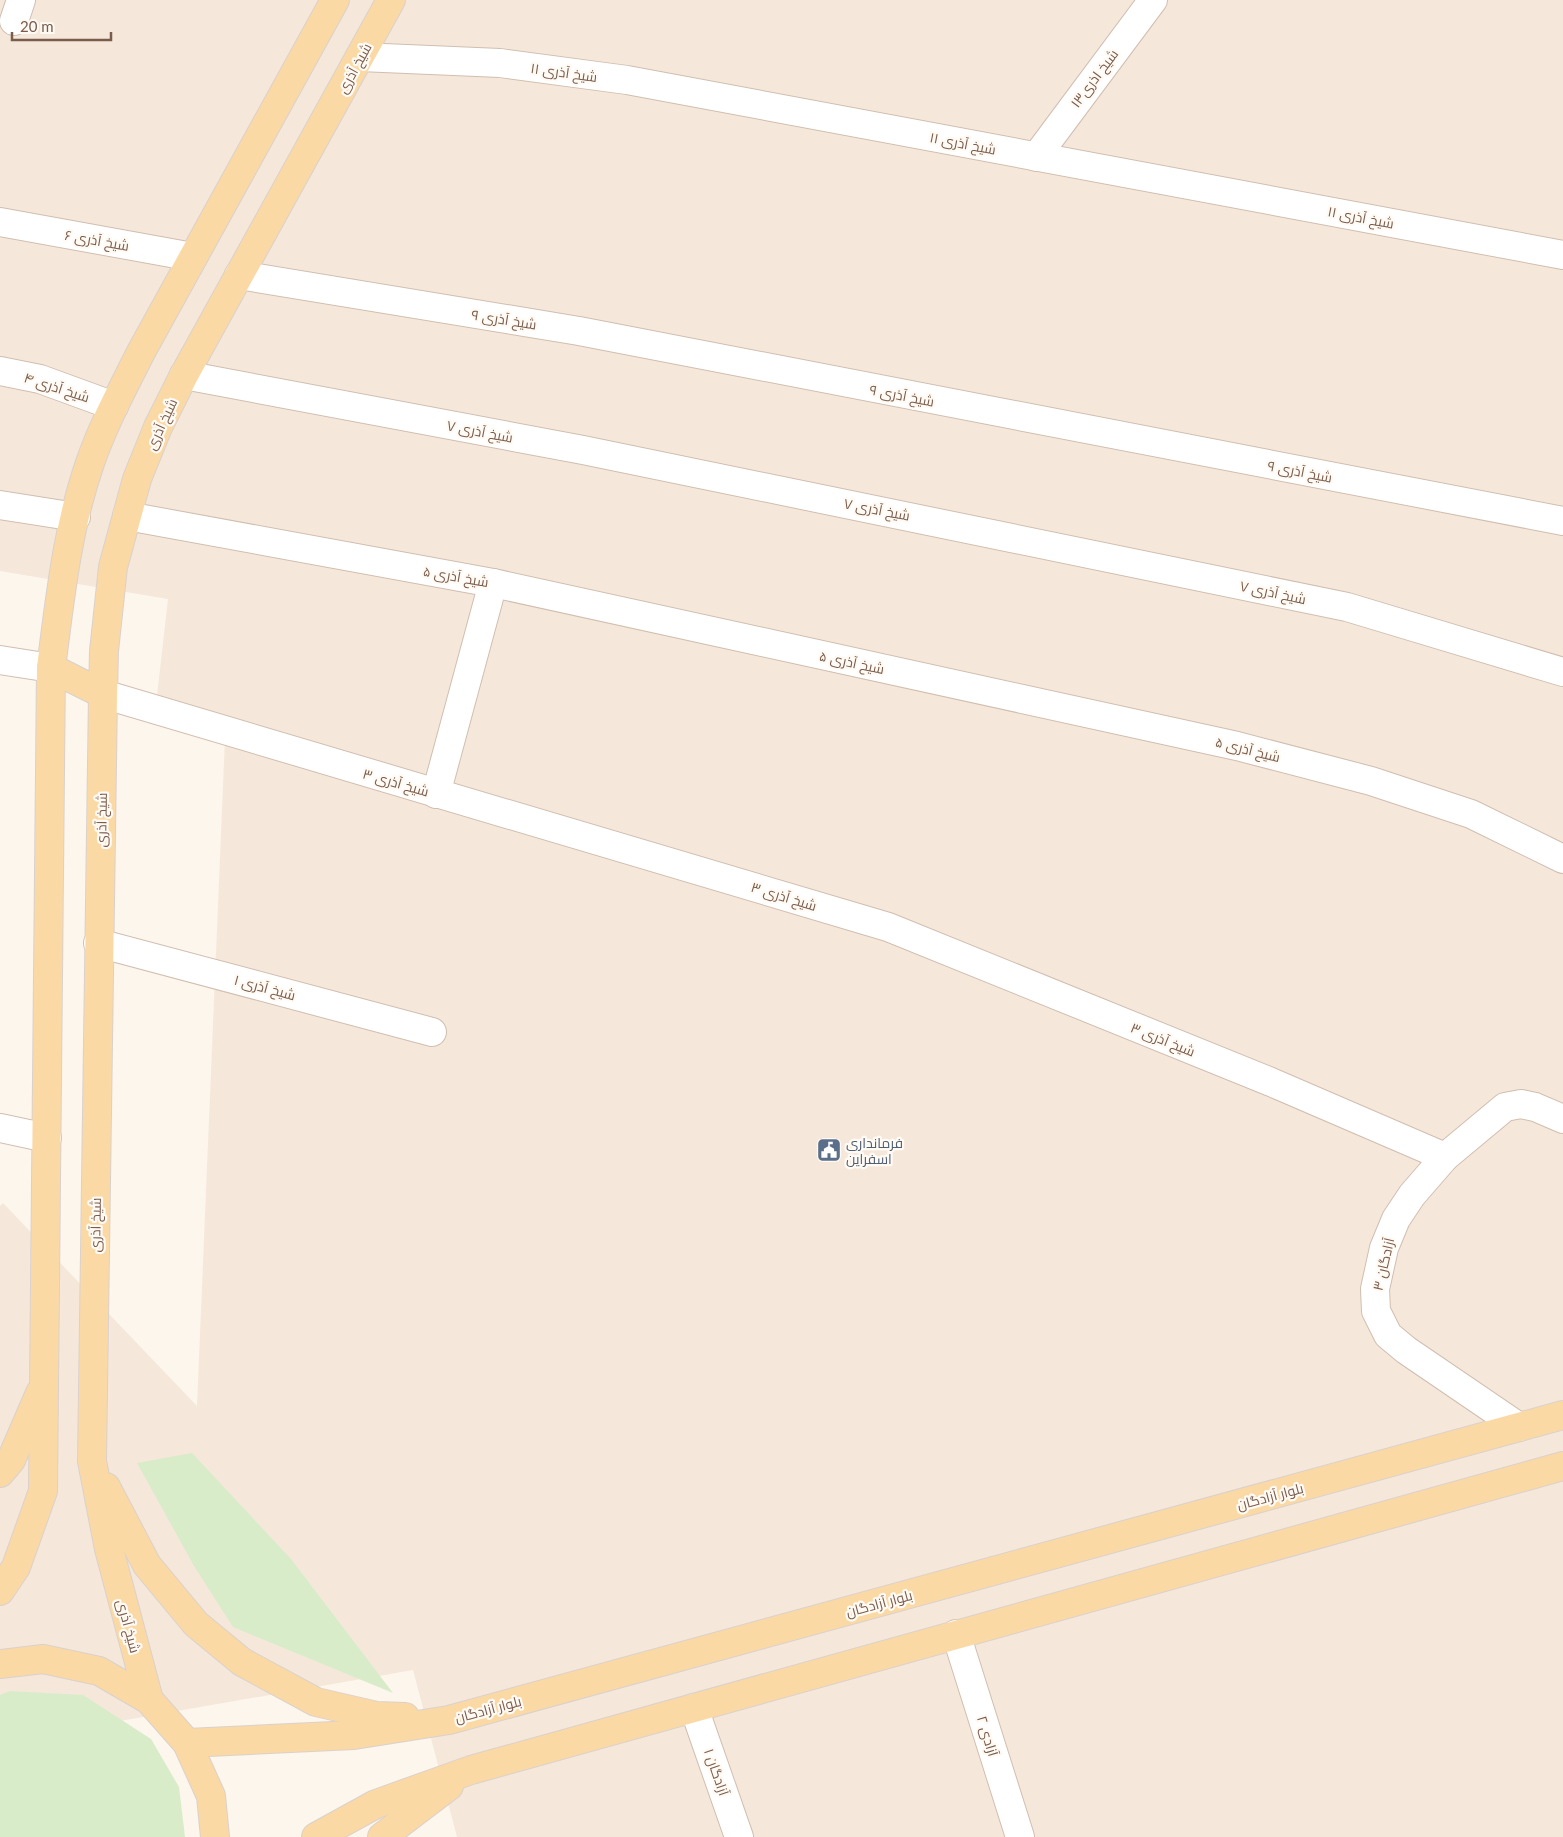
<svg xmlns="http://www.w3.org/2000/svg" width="1563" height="1837" viewBox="0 0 1563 1837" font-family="Lato,Cairo,sans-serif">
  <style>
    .residential { fill: #f5e8da }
    .green { fill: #d8ecc9 }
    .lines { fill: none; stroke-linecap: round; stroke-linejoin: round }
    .minor-casing { stroke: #d1beb0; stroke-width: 30 }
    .major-casing { stroke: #dad1cd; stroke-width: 30 }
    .minor { stroke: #fff; stroke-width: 28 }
    .major { stroke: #fbd9a5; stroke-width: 28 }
    .labels { text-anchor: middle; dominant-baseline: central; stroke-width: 4.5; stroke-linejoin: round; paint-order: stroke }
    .street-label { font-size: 14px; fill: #7a5c4d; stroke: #fffaf3 }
    .service-label { font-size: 14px; fill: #4e5e75; stroke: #fffaf3; text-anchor: start }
  </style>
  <rect width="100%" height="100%" fill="#fdf6ec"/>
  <polygon class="residential" points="0,0 1563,0 1563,1837 457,1837 413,1670 0,1742 0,1206 3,1203 197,1406 225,738 154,722 168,599 0,571"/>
  <g class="green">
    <polygon points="192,1453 291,1559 393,1693 233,1627 194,1566 137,1463"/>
    <polygon points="10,1691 83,1695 151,1739 179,1787 185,1837 0,1837 0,1695"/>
  </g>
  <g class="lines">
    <defs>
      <g id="minor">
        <polyline points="14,21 21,0"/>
        <polyline points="360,57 500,63 627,80 1563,255"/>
        <polyline points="1036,157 1153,0"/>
        <polyline points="0,222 193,257"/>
        <polyline points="239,275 579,331 1563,521"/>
        <polyline points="0,371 40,379 114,406"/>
        <polyline points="184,375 583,450 1347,607 1563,672"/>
        <polyline points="0,505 76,517"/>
        <polyline points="127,516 493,583 1237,746 1371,781 1471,814 1563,859"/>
        <polyline points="0,660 51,668"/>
        <polyline points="103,694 888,927 1271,1082 1445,1157"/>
        <polyline points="436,794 493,583"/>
        <polyline points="98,943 432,1032"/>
        <polyline points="0,1128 47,1138"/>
        <polyline points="1519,1427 1406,1350 1388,1335 1376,1311 1375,1289 1384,1248 1396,1219 1412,1195 1445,1157 1505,1107 1521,1104 1535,1107 1563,1119"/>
        <polyline points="956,1634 1020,1837"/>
        <polyline points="694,1708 739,1837"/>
      </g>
      <g id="major">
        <polyline points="51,668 103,694"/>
        <polyline points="0,1473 11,1460 40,1393"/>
        <polyline points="106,1487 147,1565 196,1624 242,1662 316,1702 377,1716 405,1717"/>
        <path d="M0 1591 16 1567 43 1491 51 668C60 599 67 529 90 463 103 425 123 388 141 352L335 0"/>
        <polyline points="0,1664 43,1659 99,1671 149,1700 187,1743 211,1796 215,1837"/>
        <polyline points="149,1700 109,1549 92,1461 103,694 104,651 113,567 137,479 158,427 184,375 391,0"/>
        <polyline points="187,1743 354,1735 449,1720 1563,1415"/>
        <polyline points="316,1837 376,1804 471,1770 1563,1466"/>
        <polyline points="382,1837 449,1786"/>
      </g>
    </defs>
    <use href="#minor" class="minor-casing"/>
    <use href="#major" class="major-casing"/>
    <use href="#minor" class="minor"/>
    <use href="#major" class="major"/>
  </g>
  <defs>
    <symbol id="civic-square" viewBox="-11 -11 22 22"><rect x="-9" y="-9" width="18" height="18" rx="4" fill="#5c6f8a" stroke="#fffaf3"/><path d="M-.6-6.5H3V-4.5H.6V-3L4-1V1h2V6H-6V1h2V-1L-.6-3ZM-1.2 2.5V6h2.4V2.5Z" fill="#fff"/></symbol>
  </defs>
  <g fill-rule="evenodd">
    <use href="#civic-square" x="815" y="1136" width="28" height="28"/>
  </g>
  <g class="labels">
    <g class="street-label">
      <text transform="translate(354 68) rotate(-61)">شیخ آذری</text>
      <text transform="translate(564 72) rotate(8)">شیخ آذری ۱۱</text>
      <text transform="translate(1094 78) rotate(-53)">شیخ اذری۱۳</text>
      <text transform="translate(963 143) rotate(11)">شیخ آذری ۱۱</text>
      <text transform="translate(1361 217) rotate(11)">شیخ آذری ۱۱</text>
      <text transform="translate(97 240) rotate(10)">شیخ آذری ۶</text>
      <text transform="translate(504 319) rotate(9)">شیخ آذری ۹</text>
      <text transform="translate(57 387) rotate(18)">شیخ آذری ۴</text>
      <text transform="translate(902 395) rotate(11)">شیخ آذری ۹</text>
      <text transform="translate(161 424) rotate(-65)">شیخ آذری</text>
      <text transform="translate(480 431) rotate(11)">شیخ آذری ۷</text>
      <text transform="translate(1300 471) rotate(11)">شیخ آذری ۹</text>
      <text transform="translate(877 509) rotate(11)">شیخ آذری ۷</text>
      <text transform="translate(456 576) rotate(10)">شیخ آذری ۵</text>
      <text transform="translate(1273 592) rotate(12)">شیخ آذری ۷</text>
      <text transform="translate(852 662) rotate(12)">شیخ آذری ۵</text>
      <text transform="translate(1248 749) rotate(14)">شیخ آذری ۵</text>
      <text transform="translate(396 782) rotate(16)">شیخ آذری ۳</text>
      <text transform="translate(101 820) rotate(-89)">شیخ آذری</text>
      <text transform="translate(784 896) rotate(17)">شیخ آذری ۳</text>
      <text transform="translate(265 987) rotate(15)">شیخ آذری ۱</text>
      <text transform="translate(1163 1039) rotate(22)">شیخ آذری ۳</text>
      <text transform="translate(95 1225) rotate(-89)">شیخ آذری</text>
      <text transform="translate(1383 1264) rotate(-77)">آزادگان ۳</text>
      <text transform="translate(1270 1496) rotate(-15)">بلوار آزادگان</text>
      <text transform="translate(879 1603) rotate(-15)">بلوار آزادگان</text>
      <text transform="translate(129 1626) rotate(75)">شیخ آذری</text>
      <text transform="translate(488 1709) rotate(-15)">بلوار آزادگان</text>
      <text transform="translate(988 1736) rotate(73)">آزادی ۲</text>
      <text transform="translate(717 1772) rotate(71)">آزادگان ۱</text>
    </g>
    <g class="service-label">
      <text x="846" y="1142">فرمانداری<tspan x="846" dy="16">اسفراین</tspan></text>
    </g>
  </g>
  <path d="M12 32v8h99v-8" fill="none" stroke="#7a5c4d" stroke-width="2.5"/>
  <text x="20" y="32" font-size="15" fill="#7a5c4d" stroke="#fffaf3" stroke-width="4" paint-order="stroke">20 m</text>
</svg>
